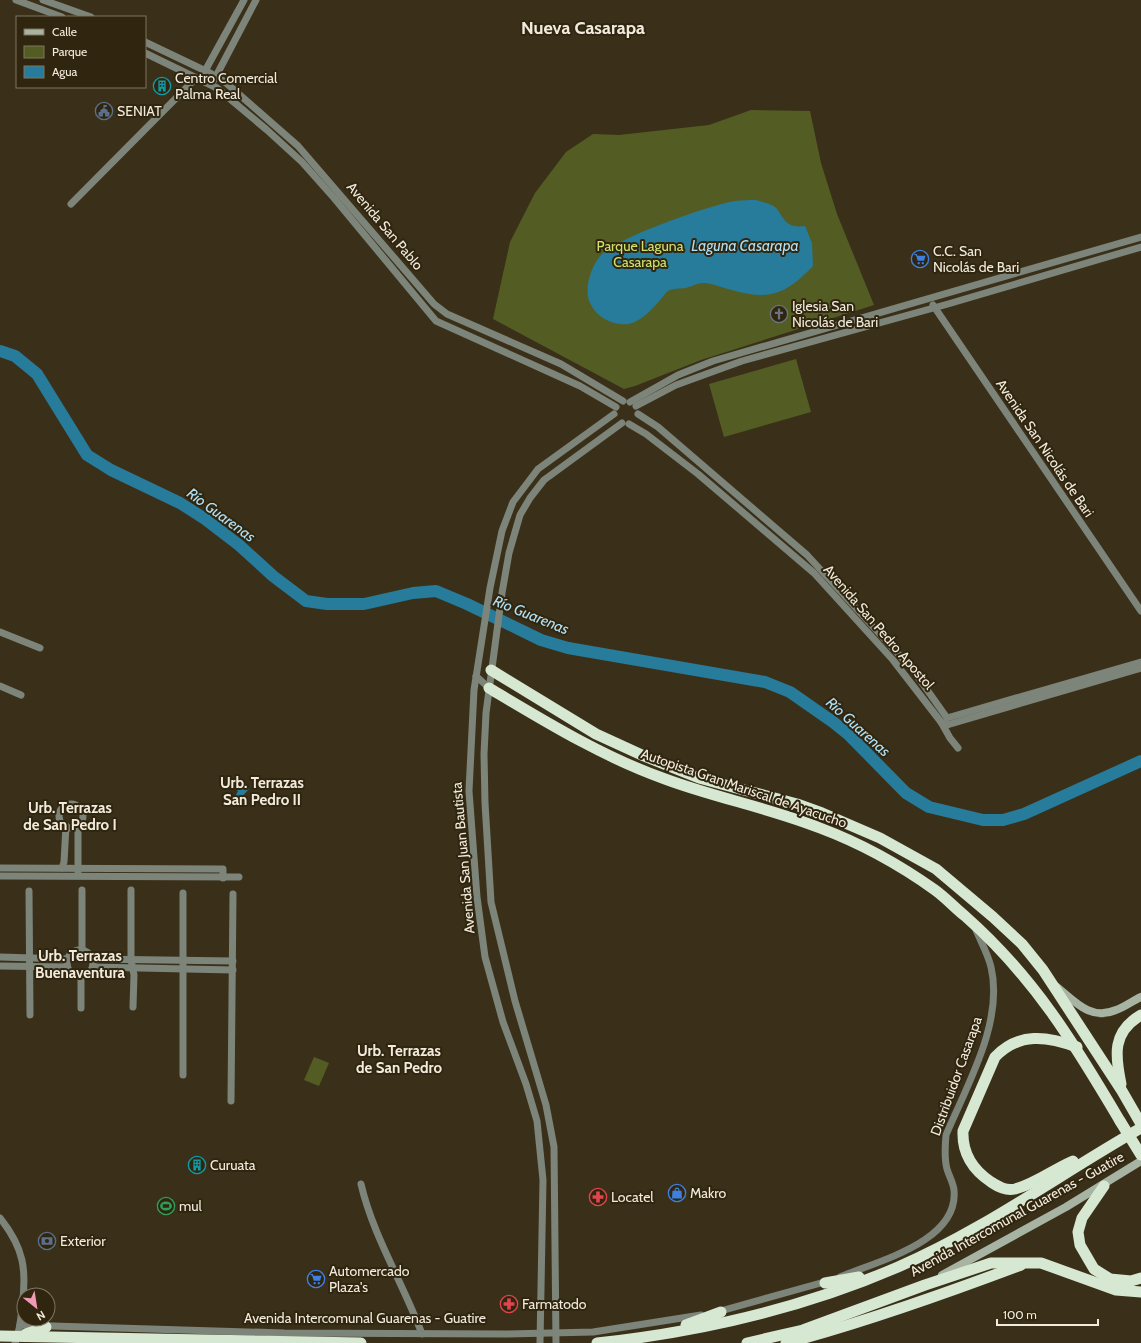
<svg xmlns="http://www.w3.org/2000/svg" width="1141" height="1343" viewBox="0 0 1141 1343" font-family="Cabin,sans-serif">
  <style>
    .green { fill: #535d23 }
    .water { fill: #277b9b }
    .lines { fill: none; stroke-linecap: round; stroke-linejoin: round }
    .river { stroke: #277b9b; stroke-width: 12 }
    .minor { stroke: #7d847a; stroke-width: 7 }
    .secondary { stroke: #a7b3a3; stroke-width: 8 }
    .trunk { stroke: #d6e8d1; stroke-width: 11 }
    .trunk-bridge { stroke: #d6e8d1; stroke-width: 11 }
    .labels { text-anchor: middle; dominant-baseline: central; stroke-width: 4; stroke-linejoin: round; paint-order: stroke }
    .poi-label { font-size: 14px; fill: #f2ebdd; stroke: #30260f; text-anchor: start }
    .street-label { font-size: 14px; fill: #f2ebdd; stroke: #30260f }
    .park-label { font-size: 14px; fill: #cee36d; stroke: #30260f }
    .water-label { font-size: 15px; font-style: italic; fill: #b1e1f7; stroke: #30260f }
    .neighbourhood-label { font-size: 15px; font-weight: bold; fill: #f2ebdd; stroke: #30260f }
    .district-label { font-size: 18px; font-weight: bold; fill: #f2ebdd; stroke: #30260f }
  </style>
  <rect width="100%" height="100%" fill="#3a3019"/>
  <g class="green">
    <polygon points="751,110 810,111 821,163 837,214 874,305 701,360 635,386 624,389 493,319 510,242 535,193 566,152 593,134 619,135 709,125"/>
    <polygon points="796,359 811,412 724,437 709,384"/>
    <polygon points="314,1057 329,1063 319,1086 304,1080"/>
  </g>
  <g class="water">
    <path d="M756 200C762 202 773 204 777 209 786 222 787 228 805 226L812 243 813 266C786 294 770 301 732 290 723 288 712 283 703 283 697 283 691 287 685 288 680 289 673 288 668 291 665 293 663 297 660 300 651 311 636 327 620 324 607 323 595 314 590 303 583 289 592 263 603 253 620 237 710 205 735 201 742 200 749 200 756 200Z"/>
    <polygon points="233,779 249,789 239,800 235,797 238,791 229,784"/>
  </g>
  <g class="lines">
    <polyline class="river" points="0,351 15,356 37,374 87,455 111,470 180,503 205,519 239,545 273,576 306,601 327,604 364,604 413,593 436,591 467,604 541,640 568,648 765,682 790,692 833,722 848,734 906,793 929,807 983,820 1003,820 1024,814 1141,761"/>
    <g class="minor">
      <polyline points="16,0 62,17"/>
      <polyline points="43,0 91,17"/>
      <polyline points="145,42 210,73 225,82 298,146 434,304 447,314 561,364 623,401"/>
      <polyline points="145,53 217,88 267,130 302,162 334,198 436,321 580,386 616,407"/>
      <polyline points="200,80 244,0"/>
      <polyline points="214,80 256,0"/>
      <polyline points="71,204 196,78"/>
      <polyline points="933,305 1141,611"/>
      <polyline points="630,402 678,375 713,361 1141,237"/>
      <polyline points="636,406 676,385 742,361 948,304 1141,247"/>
      <polyline points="638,414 658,427 807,555 913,670 947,718 1141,662"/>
      <polyline points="629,424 646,434 698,474 814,573 893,660 941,722 947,725 1141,668"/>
      <polyline points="0,632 40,648"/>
      <polyline points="476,676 489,688"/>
      <polyline points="0,686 21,695"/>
      <polyline points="941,722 950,738 958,748"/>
      <circle cx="71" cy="816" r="12"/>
      <polyline points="0,868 223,869 223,878"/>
      <polyline points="62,868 64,862 66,826"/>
      <polyline points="78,873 78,825"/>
      <polyline points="0,876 239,877"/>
      <polyline points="82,890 82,949"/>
      <polyline points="131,890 131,960 134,975 133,1007"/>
      <polyline points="29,891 30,1015"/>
      <polyline points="183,893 183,1075"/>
      <circle cx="80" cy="963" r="13"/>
      <polyline points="0,957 67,959"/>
      <polyline points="93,959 233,961"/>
      <polyline points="0,966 67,967"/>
      <polyline points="93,967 233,970"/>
      <polyline points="81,976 81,1008"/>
      <polyline points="231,1101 233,894"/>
      <path d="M361 1184C373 1236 403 1283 422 1334"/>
      <path d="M0 1218C24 1248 27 1270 22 1307 21 1319 20 1331 15 1343"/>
      <path d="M840 1277C877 1261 959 1242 954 1190 953 1182 949 1176 947 1169 944 1158 945 1146 946 1135 967 1085 1004 1022 991 967 988 954 981 942 976 930"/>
      <polyline points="717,1312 828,1281"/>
      <polyline points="20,1325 284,1333 506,1334 593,1332 701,1315"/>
      <polyline points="540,1343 543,1180 537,1121 526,1084 503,1022 485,957 477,897 469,791 474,690 490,588 502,531 513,502 538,469 614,414"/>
      <polyline points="556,1343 554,1147 546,1105 515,1001 491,902 485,803 484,754 486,713 502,593 509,553 520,515 530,498 544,480 622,423"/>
    </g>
    <g class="secondary">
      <path d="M1057 987C1075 1002 1091 1021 1116 1010 1125 1007 1132 1001 1141 997"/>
      <polyline points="942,1275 1066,1207 1141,1161"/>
    </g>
    <g class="trunk">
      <polyline points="491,670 596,734 644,756 699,778 797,804 822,813 880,838 936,869 993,917 1022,944 1043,970 1122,1091 1141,1124"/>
      <path d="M489 688C546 722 603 757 665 779 716 798 770 808 820 828 860 843 900 865 935 890 946 898 955 908 965 916 1034 977 1074 1043 1120 1121"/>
      <path d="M1121 1084C1115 1055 1112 1032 1141 1015"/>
      <path d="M1073 1161C1054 1169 1035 1184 1015 1189 1006 1191 999 1187 991 1182 973 1170 962 1154 963 1131L995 1057C1019 1032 1047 1036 1077 1047"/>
      <polyline points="1104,1186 1082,1218 1078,1232 1080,1245 1094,1269 1110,1279 1131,1281 1141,1278"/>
      <polyline points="825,1283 859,1277"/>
      <polyline points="686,1325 721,1312"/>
      <polyline points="26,1334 46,1327"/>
      <polyline points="0,1336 361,1343"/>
      <path d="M597 1343C700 1332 803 1308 898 1267 984 1230 1060 1174 1141 1128"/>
      <polyline points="747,1343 803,1330 925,1285 991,1263 1041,1263 1116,1290 1141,1292"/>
      <path d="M786 1343C866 1322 944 1294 1021 1265"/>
    </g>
    <polyline class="trunk-bridge" points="1120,1121 1141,1155"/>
  </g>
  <defs>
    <symbol id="building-ring" viewBox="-11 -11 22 22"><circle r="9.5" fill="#30260f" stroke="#0f9aa8" stroke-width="1.5"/><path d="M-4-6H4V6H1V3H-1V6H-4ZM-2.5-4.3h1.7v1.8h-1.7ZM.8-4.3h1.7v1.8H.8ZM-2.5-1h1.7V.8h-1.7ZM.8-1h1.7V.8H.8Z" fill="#0f9aa8"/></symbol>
    <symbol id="civic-ring" viewBox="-11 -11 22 22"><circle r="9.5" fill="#30260f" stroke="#5c6f8a" stroke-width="1.5"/><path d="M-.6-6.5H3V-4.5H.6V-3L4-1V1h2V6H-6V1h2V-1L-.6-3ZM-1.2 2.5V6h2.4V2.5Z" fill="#5c6f8a"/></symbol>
    <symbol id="supermarket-ring" viewBox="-11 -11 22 22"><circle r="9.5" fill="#30260f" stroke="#3f7fe0" stroke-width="1.5"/><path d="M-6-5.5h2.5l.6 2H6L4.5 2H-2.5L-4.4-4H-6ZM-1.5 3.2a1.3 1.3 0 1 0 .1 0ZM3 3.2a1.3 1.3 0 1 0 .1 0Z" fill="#3f7fe0"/></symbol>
    <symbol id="church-ring" viewBox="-11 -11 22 22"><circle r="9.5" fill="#30260f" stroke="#6b7280" stroke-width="1.5"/><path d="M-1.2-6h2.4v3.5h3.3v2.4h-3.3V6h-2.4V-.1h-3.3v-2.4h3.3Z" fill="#6b7280"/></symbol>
    <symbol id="shop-ring" viewBox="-11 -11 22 22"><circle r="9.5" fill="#30260f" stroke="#3f7fe0" stroke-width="1.5"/><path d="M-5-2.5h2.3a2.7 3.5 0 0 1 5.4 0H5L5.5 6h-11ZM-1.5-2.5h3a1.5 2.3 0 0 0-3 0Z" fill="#3f7fe0"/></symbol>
    <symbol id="pharmacy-ring" viewBox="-11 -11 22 22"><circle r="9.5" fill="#30260f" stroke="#e0444e" stroke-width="1.5"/><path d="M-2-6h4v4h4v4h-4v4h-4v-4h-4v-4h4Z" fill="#e0444e"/></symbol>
    <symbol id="stadium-ring" viewBox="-11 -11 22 22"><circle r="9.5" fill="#30260f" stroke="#2e9e5b" stroke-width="1.5"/><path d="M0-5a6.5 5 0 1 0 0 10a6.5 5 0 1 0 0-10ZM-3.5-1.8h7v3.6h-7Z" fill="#2e9e5b"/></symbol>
    <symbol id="bank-ring" viewBox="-11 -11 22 22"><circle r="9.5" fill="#30260f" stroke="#5c6f8a" stroke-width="1.5"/><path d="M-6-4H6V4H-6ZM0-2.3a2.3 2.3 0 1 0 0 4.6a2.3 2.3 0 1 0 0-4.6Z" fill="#5c6f8a"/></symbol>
  </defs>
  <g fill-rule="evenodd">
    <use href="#building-ring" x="152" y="76" width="20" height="20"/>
    <use href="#civic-ring" x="94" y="101" width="20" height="20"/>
    <use href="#supermarket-ring" x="910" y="249" width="20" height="20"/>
    <use href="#church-ring" x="769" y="304" width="20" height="20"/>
    <use href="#building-ring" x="187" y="1155" width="20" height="20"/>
    <use href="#shop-ring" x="667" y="1183" width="20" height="20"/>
    <use href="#pharmacy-ring" x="588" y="1187" width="20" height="20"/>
    <use href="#stadium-ring" x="156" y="1196" width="20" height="20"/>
    <use href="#bank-ring" x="37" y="1231" width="20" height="20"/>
    <use href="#supermarket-ring" x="306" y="1269" width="20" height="20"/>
    <use href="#pharmacy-ring" x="499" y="1294" width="20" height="20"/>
  </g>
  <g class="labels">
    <g class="poi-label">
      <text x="175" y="78">Centro Comercial<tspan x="175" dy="16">Palma Real</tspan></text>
      <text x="117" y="111">SENIAT</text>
      <text x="933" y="251">C.C. San<tspan x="933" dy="16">Nicolás de Bari</tspan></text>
      <text x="792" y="306">Iglesia San<tspan x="792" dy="16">Nicolás de Bari</tspan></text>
      <text x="210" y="1165">Curuata</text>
      <text x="690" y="1193">Makro</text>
      <text x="611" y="1197">Locatel</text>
      <text x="179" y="1206">mul</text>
      <text x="60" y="1241">Exterior</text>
      <text x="329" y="1271">Automercado<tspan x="329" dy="16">Plaza's</tspan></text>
      <text x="522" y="1304">Farmatodo</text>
    </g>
    <g class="street-label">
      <text transform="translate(385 226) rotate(50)">Avenida San Pablo</text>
      <text transform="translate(1045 448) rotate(56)">Avenida San Nicolás de Bari</text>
      <text transform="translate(879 627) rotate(49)">Avenida San Pedro Apostol</text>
      <text transform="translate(744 788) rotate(19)">Autopista Gran Mariscal de Ayacucho</text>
      <text transform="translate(463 858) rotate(-95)">Avenida San Juan Bautista</text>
      <text transform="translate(956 1076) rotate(-70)">Distribuidor Casarapa</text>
      <text transform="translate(1017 1214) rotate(-29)">Avenida Intercomunal Guarenas - Guatire</text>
      <text x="365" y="1318">Avenida Intercomunal Guarenas - Guatire</text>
    </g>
    <g class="park-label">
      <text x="640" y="246">Parque Laguna<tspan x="640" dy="16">Casarapa</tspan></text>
    </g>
    <g class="water-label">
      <text x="745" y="246">Laguna Casarapa</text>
      <text transform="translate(221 515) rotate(36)">Río Guarenas</text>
      <text transform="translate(531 615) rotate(22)">Río Guarenas</text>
      <text transform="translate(858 727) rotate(42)">Río Guarenas</text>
    </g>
    <g class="neighbourhood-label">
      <text x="262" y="783">Urb. Terrazas<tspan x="262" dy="17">San Pedro II</tspan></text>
      <text x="70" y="808">Urb. Terrazas<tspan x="70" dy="17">de San Pedro I</tspan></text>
      <text x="80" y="956">Urb. Terrazas<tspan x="80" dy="17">Buenaventura</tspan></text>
      <text x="399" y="1051">Urb. Terrazas<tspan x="399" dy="17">de San Pedro</tspan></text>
    </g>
    <g class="district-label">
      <text x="583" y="28">Nueva Casarapa</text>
    </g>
  </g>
  <rect x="16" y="16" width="130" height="72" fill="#30260f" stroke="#7e7561"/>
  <rect x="24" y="29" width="20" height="6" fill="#a7b3a3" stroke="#7e7561"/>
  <text x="52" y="36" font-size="12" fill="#f2ebdd">Calle</text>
  <rect x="24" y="46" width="20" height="12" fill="#535d23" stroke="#7e7561"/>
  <text x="52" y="56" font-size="12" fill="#f2ebdd">Parque</text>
  <rect x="24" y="66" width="20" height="12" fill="#277b9b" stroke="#7e7561"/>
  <text x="52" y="76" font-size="12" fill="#f2ebdd">Agua</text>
  <g transform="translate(36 1307) rotate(150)"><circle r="19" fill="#30260f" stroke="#7e7561"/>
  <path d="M0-3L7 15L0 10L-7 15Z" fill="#f09ab6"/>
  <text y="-6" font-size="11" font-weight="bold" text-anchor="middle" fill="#f2ebdd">N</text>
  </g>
  <path d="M997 1319v6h101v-6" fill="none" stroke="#f2ebdd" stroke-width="2"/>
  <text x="1003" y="1319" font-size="12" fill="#f2ebdd" stroke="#30260f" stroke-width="3" paint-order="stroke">100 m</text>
</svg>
